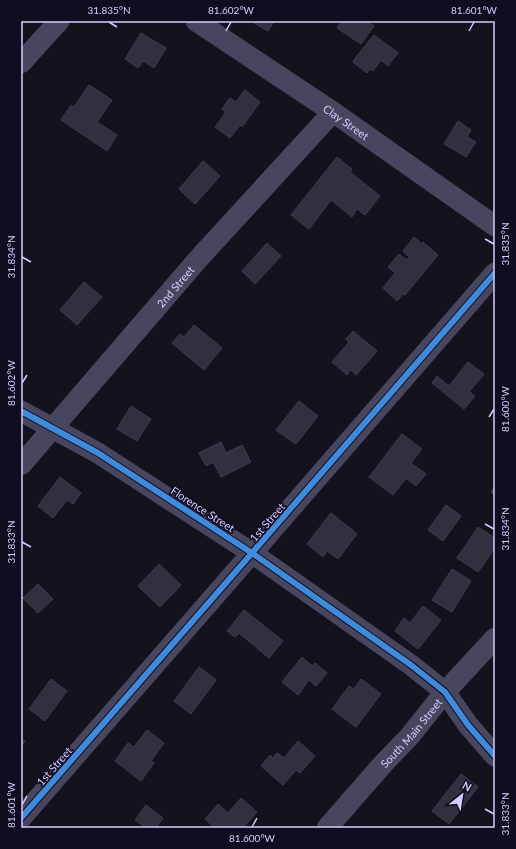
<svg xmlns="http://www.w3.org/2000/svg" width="516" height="849" viewBox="0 0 516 849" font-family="Lato,sans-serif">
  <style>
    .building { fill: #322f3f; stroke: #403b51 }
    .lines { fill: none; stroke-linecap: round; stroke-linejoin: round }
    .minor { stroke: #47465e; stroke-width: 21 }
    .cycleway-casing { stroke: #110d21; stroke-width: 8 }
    .cycleway { stroke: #408adc; stroke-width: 6 }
    .ticks { fill: none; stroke: #d4cdff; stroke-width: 1.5 }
    .labels { text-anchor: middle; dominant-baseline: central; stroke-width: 3.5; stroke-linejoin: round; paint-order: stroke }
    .street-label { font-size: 11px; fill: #d4cdff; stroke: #110d21 }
    .neatline { fill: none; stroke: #d4cdff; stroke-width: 1.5 }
    .ticks-label { font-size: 10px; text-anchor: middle; fill: #d4cdff }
  </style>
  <rect width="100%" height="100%" fill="#14121d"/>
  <g class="building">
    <polygon points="255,21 274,21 268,31 254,23"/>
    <polygon points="342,21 366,21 374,26 361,44 337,28"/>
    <polygon points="141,33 166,48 154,68 143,61 138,68 125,59"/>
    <polygon points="374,35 398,53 388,66 381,60 373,71 370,69 367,73 353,62 356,57"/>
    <polygon points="89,85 112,100 97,122 117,135 107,151 61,120 71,105 74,107"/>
    <polygon points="245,90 260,102 242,127 240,125 230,138 215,127 226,112 222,109 230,98 236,102"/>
    <polygon points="458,121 471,130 467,137 476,142 466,157 444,144"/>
    <polygon points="337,157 352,169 350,172 380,196 365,215 357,209 352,217 331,200 309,229 291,215"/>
    <polygon points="203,161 220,176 195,204 179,189"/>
    <polygon points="414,237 422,244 423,242 438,255 405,295 403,294 397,301 383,288 395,273 388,267 399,254 407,260 409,257 403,251"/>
    <polygon points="267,243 281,256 255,284 242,271"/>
    <polygon points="84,282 102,297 77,325 60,310"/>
    <polygon points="194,325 222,348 204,370 172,343 180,334 184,337"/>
    <polygon points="353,331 377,351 356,375 351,370 347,375 332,362 349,342 346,339"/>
    <polygon points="468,362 484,374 469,392 475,396 464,409 432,383 437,376 449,386"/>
    <polygon points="299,401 318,416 296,444 276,430"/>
    <polygon points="131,406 151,419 137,441 117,429"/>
    <polygon points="402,434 422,449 411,463 426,474 416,486 406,478 393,495 369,477"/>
    <polygon points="221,442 226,453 242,445 251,462 221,477 213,462 206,466 199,453"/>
    <polygon points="60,477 81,493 73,504 67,500 53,518 38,506"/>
    <polygon points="495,486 495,495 491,492"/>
    <polygon points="446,505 461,516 443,541 428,530"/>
    <polygon points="331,513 357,534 338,559 327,551 323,557 307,544"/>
    <polygon points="478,527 495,538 495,548 478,572 457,558"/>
    <polygon points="159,564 181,585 160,607 138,586"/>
    <polygon points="452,569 471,581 452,612 432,600"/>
    <polygon points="38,584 53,599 38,613 23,598"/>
    <polygon points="423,606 441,620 418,649 395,631 404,618 410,623"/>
    <polygon points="244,610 283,641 269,658 239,633 235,637 227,631"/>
    <polygon points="302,657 312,666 315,663 327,673 316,686 309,680 298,695 282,682"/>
    <polygon points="199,667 216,680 191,714 174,701"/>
    <polygon points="51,679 67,691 45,721 29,709"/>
    <polygon points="361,679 381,694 356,727 332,709 349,686 354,689"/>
    <polygon points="147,730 164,743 151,761 154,763 141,781 115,761 128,743 134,747"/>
    <polygon points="21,738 25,741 21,747"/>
    <polygon points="298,741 315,756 300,773 296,770 283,785 261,766 270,755 273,758 277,753 284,758"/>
    <polygon points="461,774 478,787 449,824 432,811"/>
    <polygon points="241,798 257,812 243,828 215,828 205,819 218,804 228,813"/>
    <polygon points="146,805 163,818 156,828 146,828 135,820"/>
  </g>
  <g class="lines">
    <g class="minor">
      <path id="s1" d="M196 21 333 112 495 226"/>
      <polyline points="21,63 59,21"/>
      <polyline points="21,411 98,453 252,553 411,665 445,692 468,725 495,756"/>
      <path id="s2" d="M21 465 200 257 333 112"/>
      <polyline points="21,818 252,553 495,273"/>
      <path id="s3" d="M327 828 383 764 409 737 445 692 495 638"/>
    </g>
    <defs>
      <g id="cycleway">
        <polyline points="21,411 98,453 252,553 411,665 445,692 468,725 495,756"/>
        <polyline points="21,818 252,553 495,273"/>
      </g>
    </defs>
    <use href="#cycleway" class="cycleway-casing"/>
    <use href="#cycleway" class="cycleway"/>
  </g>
  <path class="ticks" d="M109 22 117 27M226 31 231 22M469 31 474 22M485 239 494 244M22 257 31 262M22 383 27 375M489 417 494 409M485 524 494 529M22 542 31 547M22 805 27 796M485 809 494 814M252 827 257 818"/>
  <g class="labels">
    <g class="street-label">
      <text stroke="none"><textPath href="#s1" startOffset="181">Clay Street</textPath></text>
      <text stroke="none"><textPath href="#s2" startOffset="236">2nd Street</textPath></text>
      <text transform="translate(203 509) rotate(33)">Florence Street</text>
      <text transform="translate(267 522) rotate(-49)">1st Street</text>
      <text stroke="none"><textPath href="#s3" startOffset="127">South Main Street</textPath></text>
      <text transform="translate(54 766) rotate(-49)">1st Street</text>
    </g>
  </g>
  <rect width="516" height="849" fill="none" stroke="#110d21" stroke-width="44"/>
  <g transform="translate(462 795) rotate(30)" stroke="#110d21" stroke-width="3" paint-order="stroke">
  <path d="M0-3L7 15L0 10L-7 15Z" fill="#d4cdff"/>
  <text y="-6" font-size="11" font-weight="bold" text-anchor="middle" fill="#d4cdff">N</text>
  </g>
  <rect x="22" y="22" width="472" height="805" class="neatline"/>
  <g class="ticks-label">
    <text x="109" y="14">31.835°N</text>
    <text x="231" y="14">81.602°W</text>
    <text x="474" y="14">81.601°W</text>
    <text transform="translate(505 244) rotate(-90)" y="4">31.835°N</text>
    <text transform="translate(11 257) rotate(-90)" y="4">31.834°N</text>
    <text transform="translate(11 383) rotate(-90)" y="4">81.602°W</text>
    <text transform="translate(505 409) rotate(-90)" y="4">81.600°W</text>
    <text transform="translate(505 529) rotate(-90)" y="4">31.834°N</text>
    <text transform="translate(11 542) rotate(-90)" y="4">31.833°N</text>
    <text transform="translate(11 805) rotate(-90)" y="4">81.601°W</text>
    <text transform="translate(505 814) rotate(-90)" y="4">31.833°N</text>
    <text x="252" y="842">81.600°W</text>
  </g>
</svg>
